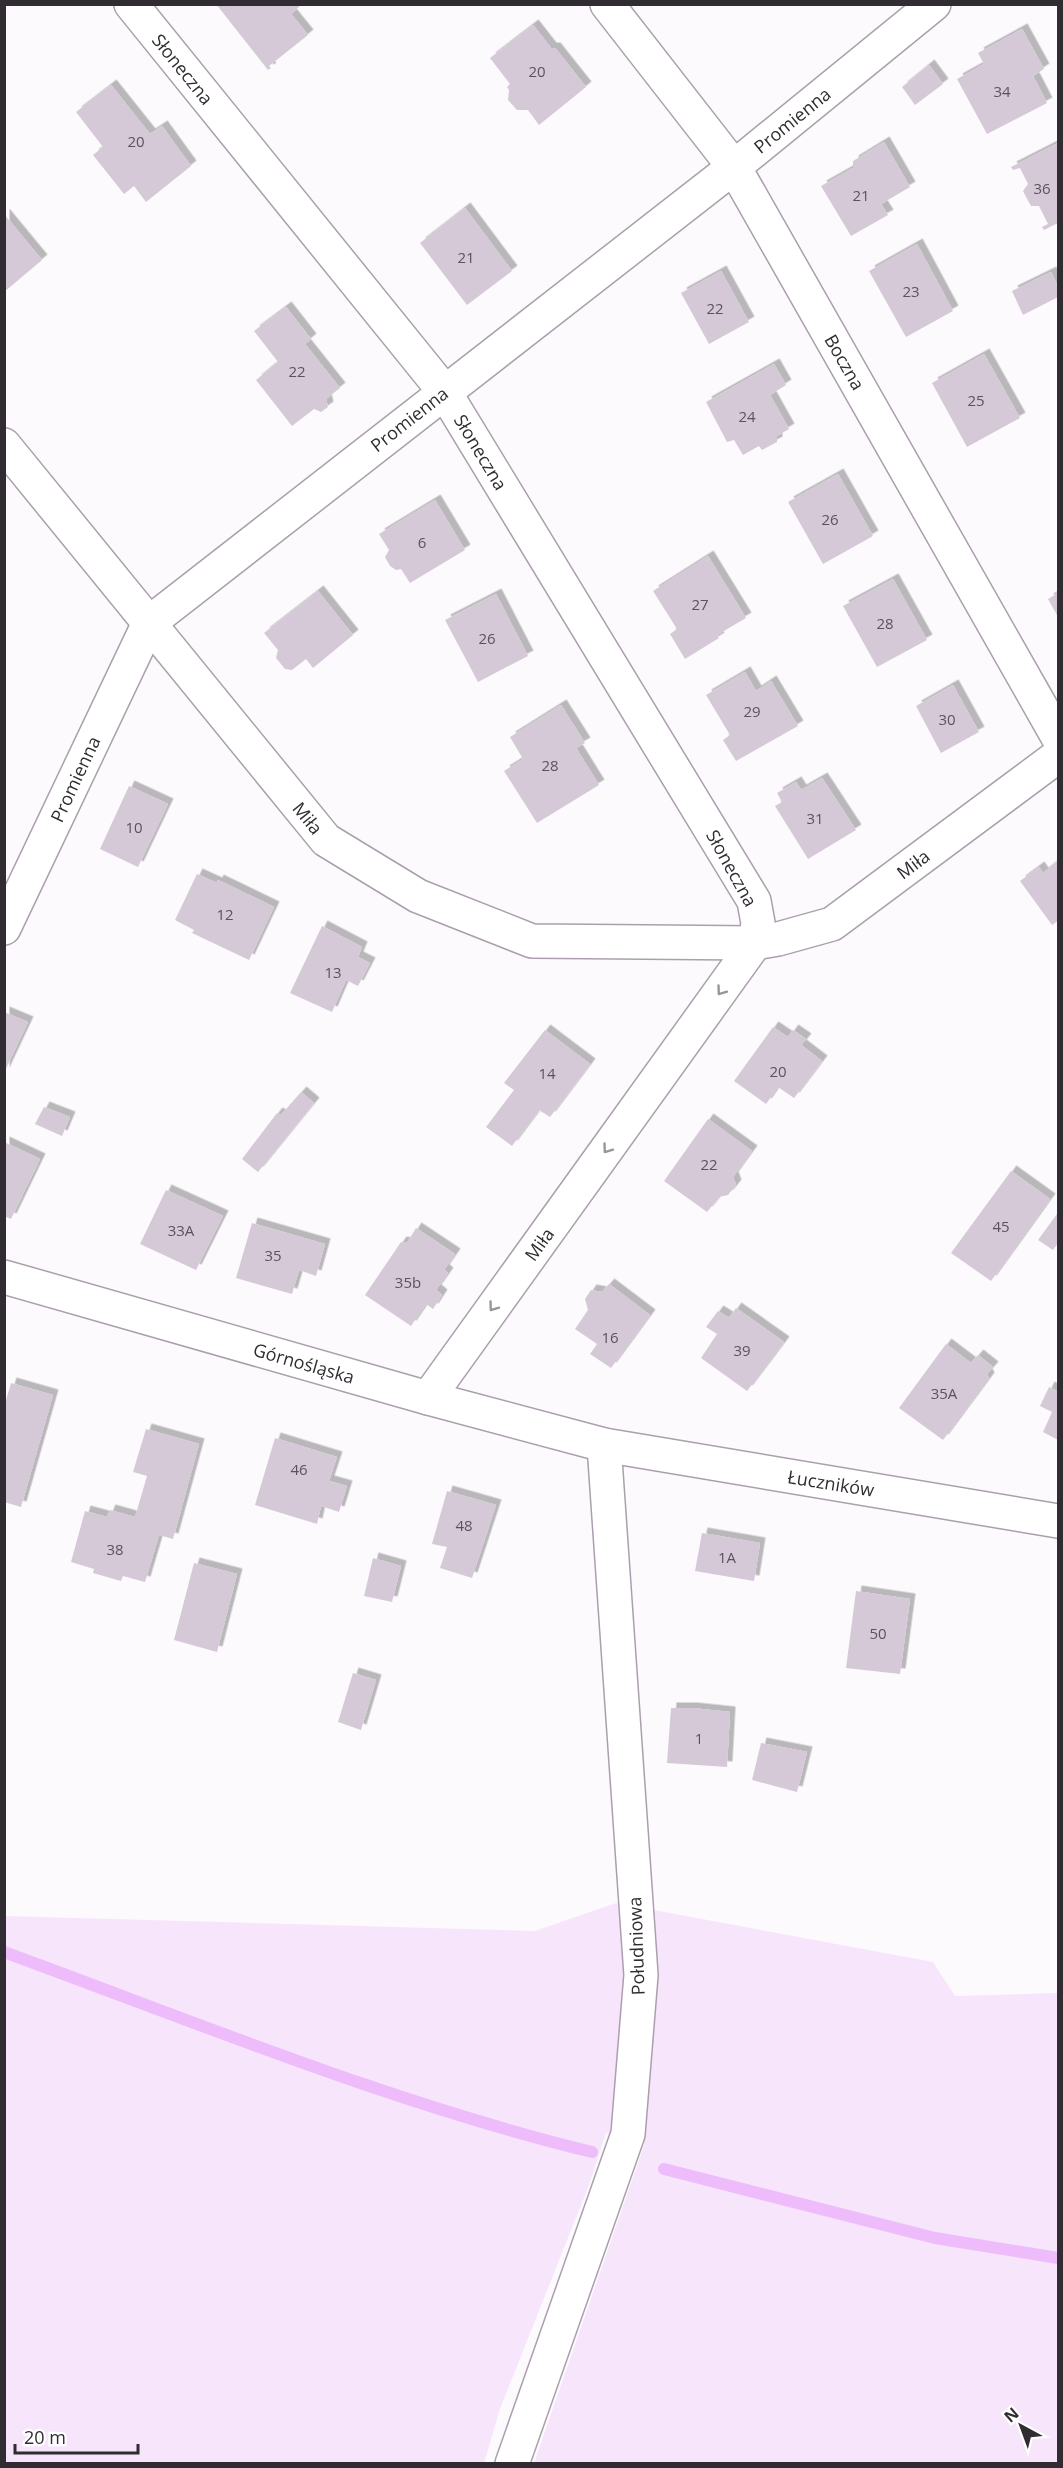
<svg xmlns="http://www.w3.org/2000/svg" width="1063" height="2468" viewBox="0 0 1063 2468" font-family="'Open Sans',sans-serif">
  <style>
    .green { fill: #f7e5fc }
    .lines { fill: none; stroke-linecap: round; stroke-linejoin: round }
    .stream { stroke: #efbcfb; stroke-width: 12 }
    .building { fill: #d5c9d8; filter: url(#shadow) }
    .minor-casing { stroke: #ab9fad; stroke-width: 36 }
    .minor { stroke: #fff; stroke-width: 33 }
    .oneway { stroke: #989698 }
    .labels { text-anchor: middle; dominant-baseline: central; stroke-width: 4.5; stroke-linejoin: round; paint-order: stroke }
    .number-label { font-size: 15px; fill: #5a535c }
    .street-label { font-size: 18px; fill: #312c32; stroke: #fff }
  </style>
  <defs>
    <filter id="shadow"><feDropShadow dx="5.5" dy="-5.5" stdDeviation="0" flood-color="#0004"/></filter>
  </defs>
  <rect width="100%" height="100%" fill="#fcfafd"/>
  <polygon class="green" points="616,1903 933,1962 955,1996 1058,1993 1058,2463 534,2463 645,2143 606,2133 589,2185 500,2409 484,2463 5,2464 5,1916 535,1931"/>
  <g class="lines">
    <g class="stream">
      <path d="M4 1952C198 2023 391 2103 592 2152"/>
      <polyline points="664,2169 935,2238 1058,2258"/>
    </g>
  </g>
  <g class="building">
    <polygon points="216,4 302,4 291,14 308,35 269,66 271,68 268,70"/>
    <polygon points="533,25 551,48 555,48 586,87 539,125 528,110 517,110 508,100 509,90 507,87 510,84 490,58"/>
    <polygon points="1022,29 1044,69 1033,76 1047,103 987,134 957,79 984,64 978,53"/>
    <polygon points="929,65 943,84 915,105 902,87"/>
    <polygon points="111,85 150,134 162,126 191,166 146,202 134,186 124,194 93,155 103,147 76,112"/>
    <polygon points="884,142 910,187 881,204 888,215 851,236 821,186 853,168 853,161"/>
    <polygon points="1058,143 1058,223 1044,230 1042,227 1048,224 1039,206 1031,206 1026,197 1023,191 1028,184 1020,168 1013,170 1011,167"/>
    <polygon points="465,208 512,271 467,305 420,243"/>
    <polygon points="4,214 42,260 4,292"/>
    <polygon points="917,244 953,311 906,337 869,271"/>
    <polygon points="721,271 749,322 709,344 681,293"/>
    <polygon points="1051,272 1058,287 1058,297 1023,315 1012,291"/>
    <polygon points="286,307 311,339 305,344 340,388 326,399 328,407 321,412 314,409 292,426 256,380 278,362 254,331"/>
    <polygon points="984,354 1020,418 967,447 932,383"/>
    <polygon points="774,364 786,385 770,395 789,429 777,436 777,442 762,450 759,446 743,455 734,440 727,442 706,402"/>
    <polygon points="838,474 873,536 823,564 788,502"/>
    <polygon points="435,500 465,550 410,583 401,569 396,570 390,566 385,557 389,550 379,534"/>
    <polygon points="708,556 746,618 717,635 719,638 685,659 670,634 677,629 653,591"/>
    <polygon points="893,579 927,640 877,667 843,606"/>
    <polygon points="318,591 353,635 313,668 306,659 292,670 285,669 276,658 278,650 264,633"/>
    <polygon points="1058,593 1058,617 1048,599"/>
    <polygon points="496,594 528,656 478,682 445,620"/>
    <polygon points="745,672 756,691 771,681 798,726 736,761 723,740 730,735 706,695"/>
    <polygon points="953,685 979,732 941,753 916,706"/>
    <polygon points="561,705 585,743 576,748 599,785 537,823 504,771 523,759 510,737"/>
    <polygon points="822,778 856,830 808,859 775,806 782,802 777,793 796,782 801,790"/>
    <polygon points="129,786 168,804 138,867 100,849"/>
    <polygon points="1058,861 1058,921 1052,925 1020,881 1039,867 1043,873"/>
    <polygon points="197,874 217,883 218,880 274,907 249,960 192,933 194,930 175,920"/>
    <polygon points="322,926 362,947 358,957 370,963 358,986 346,980 332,1012 290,993"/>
    <polygon points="4,1012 28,1022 4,1073"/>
    <polygon points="773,1027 788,1037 793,1030 806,1039 801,1045 822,1061 794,1098 778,1087 766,1104 734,1081"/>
    <polygon points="545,1030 590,1064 550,1117 539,1110 512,1146 486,1127 514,1090 504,1083"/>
    <polygon points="301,1092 314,1103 258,1172 242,1159 277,1113 281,1115"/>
    <polygon points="44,1107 70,1117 62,1136 35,1124"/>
    <polygon points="708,1119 752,1151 733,1177 736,1185 728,1195 719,1197 707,1212 664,1181"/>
    <polygon points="4,1142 40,1159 11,1219 4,1216"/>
    <polygon points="1011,1171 1050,1199 991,1281 951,1253"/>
    <polygon points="166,1190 223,1216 196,1270 140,1244"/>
    <polygon points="1057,1214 1058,1243 1053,1250 1038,1240"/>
    <polygon points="252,1223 325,1244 316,1276 299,1270 292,1294 236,1278"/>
    <polygon points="416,1228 455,1254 444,1270 448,1273 436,1290 442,1295 433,1309 426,1304 411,1326 365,1295 401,1242 407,1243"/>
    <polygon points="609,1284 650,1315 611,1368 590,1354 597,1344 575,1329 588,1310 585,1299 591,1290 602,1292"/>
    <polygon points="736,1308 784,1342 747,1391 701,1358 717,1334 706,1327 718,1311 729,1318"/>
    <polygon points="946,1344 971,1363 978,1355 993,1367 987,1374 989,1378 943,1440 899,1408"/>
    <polygon points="11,1383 53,1395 21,1507 4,1502 4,1407"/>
    <polygon points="1049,1387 1058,1392 1058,1440 1043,1432 1052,1412 1040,1406"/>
    <polygon points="146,1429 199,1444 173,1539 159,1535 145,1582 123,1576 121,1581 93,1573 94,1569 71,1562 85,1511 107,1517 110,1510 135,1517 147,1476 133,1472"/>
    <polygon points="275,1438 337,1457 329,1481 347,1486 339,1512 321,1506 317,1524 255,1505"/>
    <polygon points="447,1491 496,1505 472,1578 440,1568 447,1547 432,1544"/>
    <polygon points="702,1533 760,1543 754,1581 695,1571"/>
    <polygon points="373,1558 401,1566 392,1602 364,1596"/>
    <polygon points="194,1563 237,1574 217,1652 174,1640"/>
    <polygon points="856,1591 910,1599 900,1674 846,1668"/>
    <polygon points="353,1673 376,1680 361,1730 338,1722"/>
    <polygon points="671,1708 692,1708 730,1712 727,1767 667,1763"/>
    <polygon points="761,1743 807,1752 797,1792 752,1780"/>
  </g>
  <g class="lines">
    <defs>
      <g id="minor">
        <polyline points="131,4 444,391 754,901 758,923 755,943 428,1398"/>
        <polyline points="607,4 734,167 1058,737"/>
        <polyline points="4,445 326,840 418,896 532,941 755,943 778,939 832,924 1058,756"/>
        <polyline points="4,928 149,623 734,167 934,4"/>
        <polyline points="4,1277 428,1398 604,1445 1058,1521"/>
        <polyline points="512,2464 628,2134 641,1975 604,1445"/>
      </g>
    </defs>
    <use href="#minor" class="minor-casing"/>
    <use href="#minor" class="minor"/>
  </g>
  <defs><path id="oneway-chevron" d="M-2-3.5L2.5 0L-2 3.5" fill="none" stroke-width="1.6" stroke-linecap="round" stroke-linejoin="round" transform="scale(1.5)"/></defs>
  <g class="oneway">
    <use href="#oneway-chevron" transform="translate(721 991) rotate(126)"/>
    <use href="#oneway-chevron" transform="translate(607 1149) rotate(126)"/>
    <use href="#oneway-chevron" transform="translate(493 1307) rotate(126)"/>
  </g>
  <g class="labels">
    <g class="number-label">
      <text x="537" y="71">20</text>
      <text x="1002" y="91">34</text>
      <text x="136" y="141">20</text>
      <text x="1042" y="188">36</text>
      <text x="861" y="195">21</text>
      <text x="466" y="257">21</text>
      <text x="911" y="291">23</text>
      <text x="715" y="308">22</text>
      <text x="297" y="371">22</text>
      <text x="976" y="400">25</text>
      <text x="747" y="416">24</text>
      <text x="830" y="519">26</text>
      <text x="422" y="542">6</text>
      <text x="700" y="604">27</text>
      <text x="885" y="623">28</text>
      <text x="487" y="638">26</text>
      <text x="752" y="711">29</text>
      <text x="947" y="719">30</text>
      <text x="550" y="765">28</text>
      <text x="815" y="818">31</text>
      <text x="134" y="827">10</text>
      <text x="225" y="914">12</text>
      <text x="333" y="972">13</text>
      <text x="778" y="1071">20</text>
      <text x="547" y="1073">14</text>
      <text x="709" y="1164">22</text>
      <text x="1001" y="1226">45</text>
      <text x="181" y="1230">33A</text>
      <text x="273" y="1255">35</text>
      <text x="408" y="1282">35b</text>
      <text x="610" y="1337">16</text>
      <text x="742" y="1350">39</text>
      <text x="944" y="1393">35A</text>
      <text x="299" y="1469">46</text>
      <text x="464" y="1525">48</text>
      <text x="115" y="1549">38</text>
      <text x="727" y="1557">1A</text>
      <text x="878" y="1633">50</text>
      <text x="699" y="1738">1</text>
    </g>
    <g class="street-label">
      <text transform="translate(183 69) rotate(51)">Słoneczna</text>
      <text transform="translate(792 120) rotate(-39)">Promienna</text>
      <text transform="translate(845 362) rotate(60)">Boczna</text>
      <text transform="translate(409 419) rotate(-38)">Promienna</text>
      <text transform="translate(481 452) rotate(59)">Słoneczna</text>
      <text transform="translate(75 779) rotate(-65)">Promienna</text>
      <text transform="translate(308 818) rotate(51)">Miła</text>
      <text transform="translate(913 864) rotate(-37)">Miła</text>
      <text transform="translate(732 868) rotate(61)">Słoneczna</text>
      <text transform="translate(539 1244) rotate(-54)">Miła</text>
      <text transform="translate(304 1363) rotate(16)">Górnośląska</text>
      <text transform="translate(831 1483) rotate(9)">Łuczników</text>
      <text transform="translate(636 1946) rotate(-92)">Południowa</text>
    </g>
  </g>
  <rect width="1063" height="2468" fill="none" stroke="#312c32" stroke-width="12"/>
  <g transform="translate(1021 2426) rotate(319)" stroke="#ffffff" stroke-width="4.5" paint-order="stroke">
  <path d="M0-4.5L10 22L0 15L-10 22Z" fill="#312c32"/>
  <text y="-9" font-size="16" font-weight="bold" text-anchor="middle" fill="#312c32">N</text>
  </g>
  <path d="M15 2444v9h123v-9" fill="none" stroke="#312c32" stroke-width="3"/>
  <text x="24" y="2444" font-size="18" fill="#312c32" stroke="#ffffff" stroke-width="4.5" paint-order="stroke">20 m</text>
</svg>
